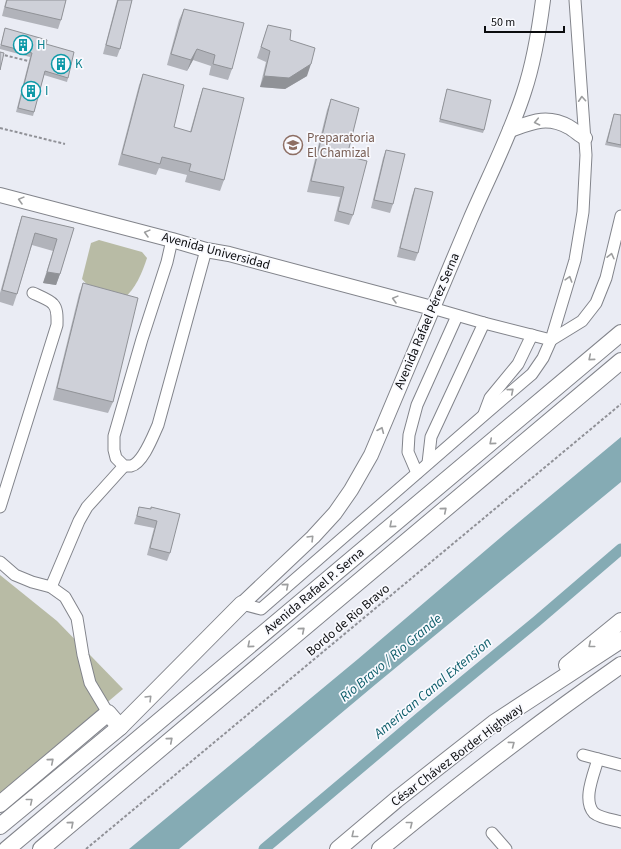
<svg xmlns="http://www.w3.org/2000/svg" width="621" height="849" viewBox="0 0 621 849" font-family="'Source Sans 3',sans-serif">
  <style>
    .green { fill: #b8bba5 }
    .water { fill: #85abb4 }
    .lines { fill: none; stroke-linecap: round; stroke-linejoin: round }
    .canal { stroke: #85abb4; stroke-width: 11 }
    .minor-casing { stroke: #82848b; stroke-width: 13 }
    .major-casing { stroke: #82848b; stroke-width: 16 }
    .highway-casing { stroke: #82848b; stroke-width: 18 }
    .path { stroke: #909197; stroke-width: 2; stroke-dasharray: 3 2; stroke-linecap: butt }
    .minor { stroke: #fff; stroke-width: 11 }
    .major { stroke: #fff; stroke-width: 14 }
    .highway { stroke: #fff; stroke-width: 16 }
    .wall { fill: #b1b3ba }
    .shaded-wall { fill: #909297 }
    .building { fill: #ced0d8; stroke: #909297 }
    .oneway { stroke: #9d9e9f }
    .labels { text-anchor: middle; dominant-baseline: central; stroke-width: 3.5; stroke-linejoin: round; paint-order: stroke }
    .culture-label { font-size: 13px; fill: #0d838f; stroke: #f8f9fe; text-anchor: start }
    .education-label { font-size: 13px; fill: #785e54; stroke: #f8f9fe; text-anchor: start }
    .street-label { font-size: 13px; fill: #0b0c0e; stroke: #f8f9fe }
    .water-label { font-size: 14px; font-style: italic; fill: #0d5d6a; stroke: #f8f9fe }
  </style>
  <rect width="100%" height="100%" fill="#eaecf4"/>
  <g class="green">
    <path d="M99 240 142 252 147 258C143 271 135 290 124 298L93 291 82 279 91 243Z"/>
    <polygon points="0,575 57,621 123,689 0,793"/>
  </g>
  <polygon class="water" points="621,437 621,482 376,684 179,849 129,849 358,659 513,527"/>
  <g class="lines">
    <polyline class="canal" points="264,849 436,704 537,621 621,549"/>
    <defs>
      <g id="minor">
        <path d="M172 240 167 262 142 339 114 436V450L116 458 124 466C126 466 129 466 131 466 143 463 153 436 158 425L206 250"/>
        <polyline points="432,308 484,323 551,340 582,321 596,303 606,278 621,216"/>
        <polyline points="484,414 490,398 518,364 532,335"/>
        <polyline points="428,463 431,437 484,323"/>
        <polyline points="417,473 408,452 409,435 417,405 457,316"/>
        <path d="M0 507 57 325C57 319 58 309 53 304 50 300 37 295 33 293"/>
        <polyline points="0,562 15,575 32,582 51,587 65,597 77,618 83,655 90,683 108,713"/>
        <polyline points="51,587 79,521 87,507 124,466"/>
        <polyline points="242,604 261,609 484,415 532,374 543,358 551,340 575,260 583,212 586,155 575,0"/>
        <polyline points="583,755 621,765"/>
        <path d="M598 759C594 774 582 800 594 813 600 818 614 820 621 822"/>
        <polyline points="492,833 506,849"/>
      </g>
      <g id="major">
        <path d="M510 130C532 122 547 115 569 127 574 130 580 135 585 138"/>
        <polyline points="0,195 172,240 206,250 229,254 432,308"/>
        <path d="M242 604 313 537 335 513 351 490 371 455C404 377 437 299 470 220 488 178 510 136 524 92 534 62 539 31 543 0"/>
      </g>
      <g id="highway">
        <polyline points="567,665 621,621"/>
        <polyline points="0,804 108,713 120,727"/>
        <polyline points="0,826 120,727 242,604"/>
        <polyline points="7,849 621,333"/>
        <polyline points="41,849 621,361"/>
        <polyline points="338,849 396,800 494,723 621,640"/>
        <path d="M380 849C458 785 538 723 621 665"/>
      </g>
    </defs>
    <use href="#minor" class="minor-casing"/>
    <use href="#major" class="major-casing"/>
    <use href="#highway" class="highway-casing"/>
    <g class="path">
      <polyline points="0,54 32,62"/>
      <polyline points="0,128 65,144"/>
      <polyline points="86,849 621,404"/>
    </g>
    <use href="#minor" class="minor"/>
    <use href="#major" class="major"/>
    <use href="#highway" class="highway"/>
  </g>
  <g class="wall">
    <polygon points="6,0 66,0 61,20 58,29 2,16"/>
    <polygon points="117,0 132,0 120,49 117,57 103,54"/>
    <polygon points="184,9 232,69 228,80 209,75 211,66 193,60 187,71 167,65 179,20"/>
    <polygon points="268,25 290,40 307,76 285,89 260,87 266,62 257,58"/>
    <polygon points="5,28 46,44 68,78 67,82 44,75 33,116 16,112 30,57 0,49 0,47"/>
    <polygon points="143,74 174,127 190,132 199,100 203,88 224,180 220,191 185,182 187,175 159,168 156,175 118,165 139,85"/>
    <polygon points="447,89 484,130 483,133 439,122"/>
    <polygon points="331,99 347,156 353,215 349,225 334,221 340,197 307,192 327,110"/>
    <polygon points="621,115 621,148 605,145 613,117"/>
    <polygon points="386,150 393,204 390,213 371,208 383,158"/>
    <polygon points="415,188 418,253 415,261 397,257 412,196"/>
    <polygon points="22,216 74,228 60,274 56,285 43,283 53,251 32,245 17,294 13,306 0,302 0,293 18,228"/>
    <polygon points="83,283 113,402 108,413 53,400 79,294"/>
    <polygon points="139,507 151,509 151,507 170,553 167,561 147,555 154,528 134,524"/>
  </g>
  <g class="shaded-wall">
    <polygon points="197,49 193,60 187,71 191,60"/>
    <polygon points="311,64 307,76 285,89 260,87 264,76"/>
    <polygon points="47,272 60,274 56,285 43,283"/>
  </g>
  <g class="building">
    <polygon points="7,0 66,0 61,20 5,7"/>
    <polygon points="118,0 132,0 120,49 106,45"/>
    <polygon points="184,9 244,23 232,69 213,64 215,55 197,49 191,60 171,54"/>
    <polygon points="268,25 291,30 290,40 315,48 311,64 289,78 264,76 270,51 261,47"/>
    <polygon points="5,28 47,40 46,44 74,52 68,78 45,71 34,112 18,108 32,53 1,45"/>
    <polygon points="0,52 4,53 0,70"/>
    <polygon points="143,74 184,85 174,127 191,132 203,88 244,98 224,180 189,171 191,164 162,157 160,164 122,154"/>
    <polygon points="447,89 491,100 484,130 440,119"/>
    <polygon points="331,99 359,108 347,156 367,161 353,215 338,211 344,187 311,181"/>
    <polygon points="614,114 621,115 621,145 607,142"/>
    <polygon points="386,150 405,154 393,204 374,200"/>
    <polygon points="415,188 433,192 418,253 400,248"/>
    <polygon points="22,216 74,228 60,274 47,272 57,239 35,233 17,294 2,290"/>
    <polygon points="83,283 138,298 113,402 57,388"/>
    <polygon points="139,507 151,509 151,507 180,514 170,553 150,548 157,521 137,516"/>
  </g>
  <defs><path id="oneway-chevron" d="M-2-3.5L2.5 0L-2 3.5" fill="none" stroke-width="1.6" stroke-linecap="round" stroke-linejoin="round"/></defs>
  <g class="oneway">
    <use href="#oneway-chevron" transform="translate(582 99) rotate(-94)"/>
    <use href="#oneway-chevron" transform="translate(537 122) rotate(168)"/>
    <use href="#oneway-chevron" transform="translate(21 200) rotate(-165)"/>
    <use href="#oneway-chevron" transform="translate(147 233) rotate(-165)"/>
    <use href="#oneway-chevron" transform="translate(611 256) rotate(-77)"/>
    <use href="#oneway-chevron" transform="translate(569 279) rotate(-73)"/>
    <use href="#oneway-chevron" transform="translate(395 299) rotate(-165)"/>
    <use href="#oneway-chevron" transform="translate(591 358) rotate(140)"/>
    <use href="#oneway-chevron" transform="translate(511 391) rotate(-40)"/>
    <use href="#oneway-chevron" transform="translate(381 430) rotate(-67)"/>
    <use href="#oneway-chevron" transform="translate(492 442) rotate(140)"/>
    <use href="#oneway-chevron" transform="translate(444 510) rotate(-40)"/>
    <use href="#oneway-chevron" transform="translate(392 525) rotate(140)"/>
    <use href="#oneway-chevron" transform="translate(311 538) rotate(-45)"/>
    <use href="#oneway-chevron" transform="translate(286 586) rotate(-41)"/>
    <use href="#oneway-chevron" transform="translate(302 630) rotate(-40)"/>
    <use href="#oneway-chevron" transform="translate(250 645) rotate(140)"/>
    <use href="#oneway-chevron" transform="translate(591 645) rotate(141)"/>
    <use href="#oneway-chevron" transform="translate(149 698) rotate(-45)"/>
    <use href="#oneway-chevron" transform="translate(170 740) rotate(-40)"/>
    <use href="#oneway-chevron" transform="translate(512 744) rotate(-37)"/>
    <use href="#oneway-chevron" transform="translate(51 761) rotate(-40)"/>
    <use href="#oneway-chevron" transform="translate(30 801) rotate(-39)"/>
    <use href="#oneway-chevron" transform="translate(71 824) rotate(-40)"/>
    <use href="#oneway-chevron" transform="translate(410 824) rotate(-38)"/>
    <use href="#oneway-chevron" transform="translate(354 835) rotate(141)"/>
  </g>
  <defs>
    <symbol id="building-ring" viewBox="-11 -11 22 22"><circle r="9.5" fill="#f8f9fe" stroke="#0f9aa8" stroke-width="1.5"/><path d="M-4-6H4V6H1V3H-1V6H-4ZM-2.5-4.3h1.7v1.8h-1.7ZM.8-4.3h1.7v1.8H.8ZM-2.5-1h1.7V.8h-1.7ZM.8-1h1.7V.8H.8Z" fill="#0f9aa8"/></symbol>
    <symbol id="school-ring" viewBox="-11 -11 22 22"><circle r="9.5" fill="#f8f9fe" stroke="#8d6e63" stroke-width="1.5"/><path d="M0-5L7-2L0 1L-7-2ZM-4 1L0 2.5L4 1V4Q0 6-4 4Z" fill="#8d6e63"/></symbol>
  </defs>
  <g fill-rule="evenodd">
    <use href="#building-ring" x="12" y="34" width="22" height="22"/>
    <use href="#building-ring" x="50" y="53" width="22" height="22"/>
    <use href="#building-ring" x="20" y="80" width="22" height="22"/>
    <use href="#school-ring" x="282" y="134" width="22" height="22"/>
  </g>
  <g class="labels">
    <g class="culture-label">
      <text x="37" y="45">H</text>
      <text x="75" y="64">K</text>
      <text x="45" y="91">I</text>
    </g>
    <g class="education-label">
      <text x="307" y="138">Preparatoria<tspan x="307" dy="15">El Chamizal</tspan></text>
    </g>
    <g class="street-label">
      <text transform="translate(216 251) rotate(15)">Avenida Universidad</text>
      <text transform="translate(427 321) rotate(-67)">Avenida Rafael Pérez Serna</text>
      <text transform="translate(314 591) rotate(-40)">Avenida Rafael P. Serna</text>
      <text transform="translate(348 620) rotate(-40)">Bordo de Rio Bravo</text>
      <text transform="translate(457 755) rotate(-37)">César Chávez Border Highway</text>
    </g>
    <g class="water-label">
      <text transform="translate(391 658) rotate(-40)">Río Bravo / Rio Grande</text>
      <text transform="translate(433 688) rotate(-40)">American Canal Extension</text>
    </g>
  </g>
  <path d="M485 26v6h79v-6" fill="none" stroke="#0b0c0e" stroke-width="2"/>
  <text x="491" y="26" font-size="12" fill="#0b0c0e" stroke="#f8f9fe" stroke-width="3" paint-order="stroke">50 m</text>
</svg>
